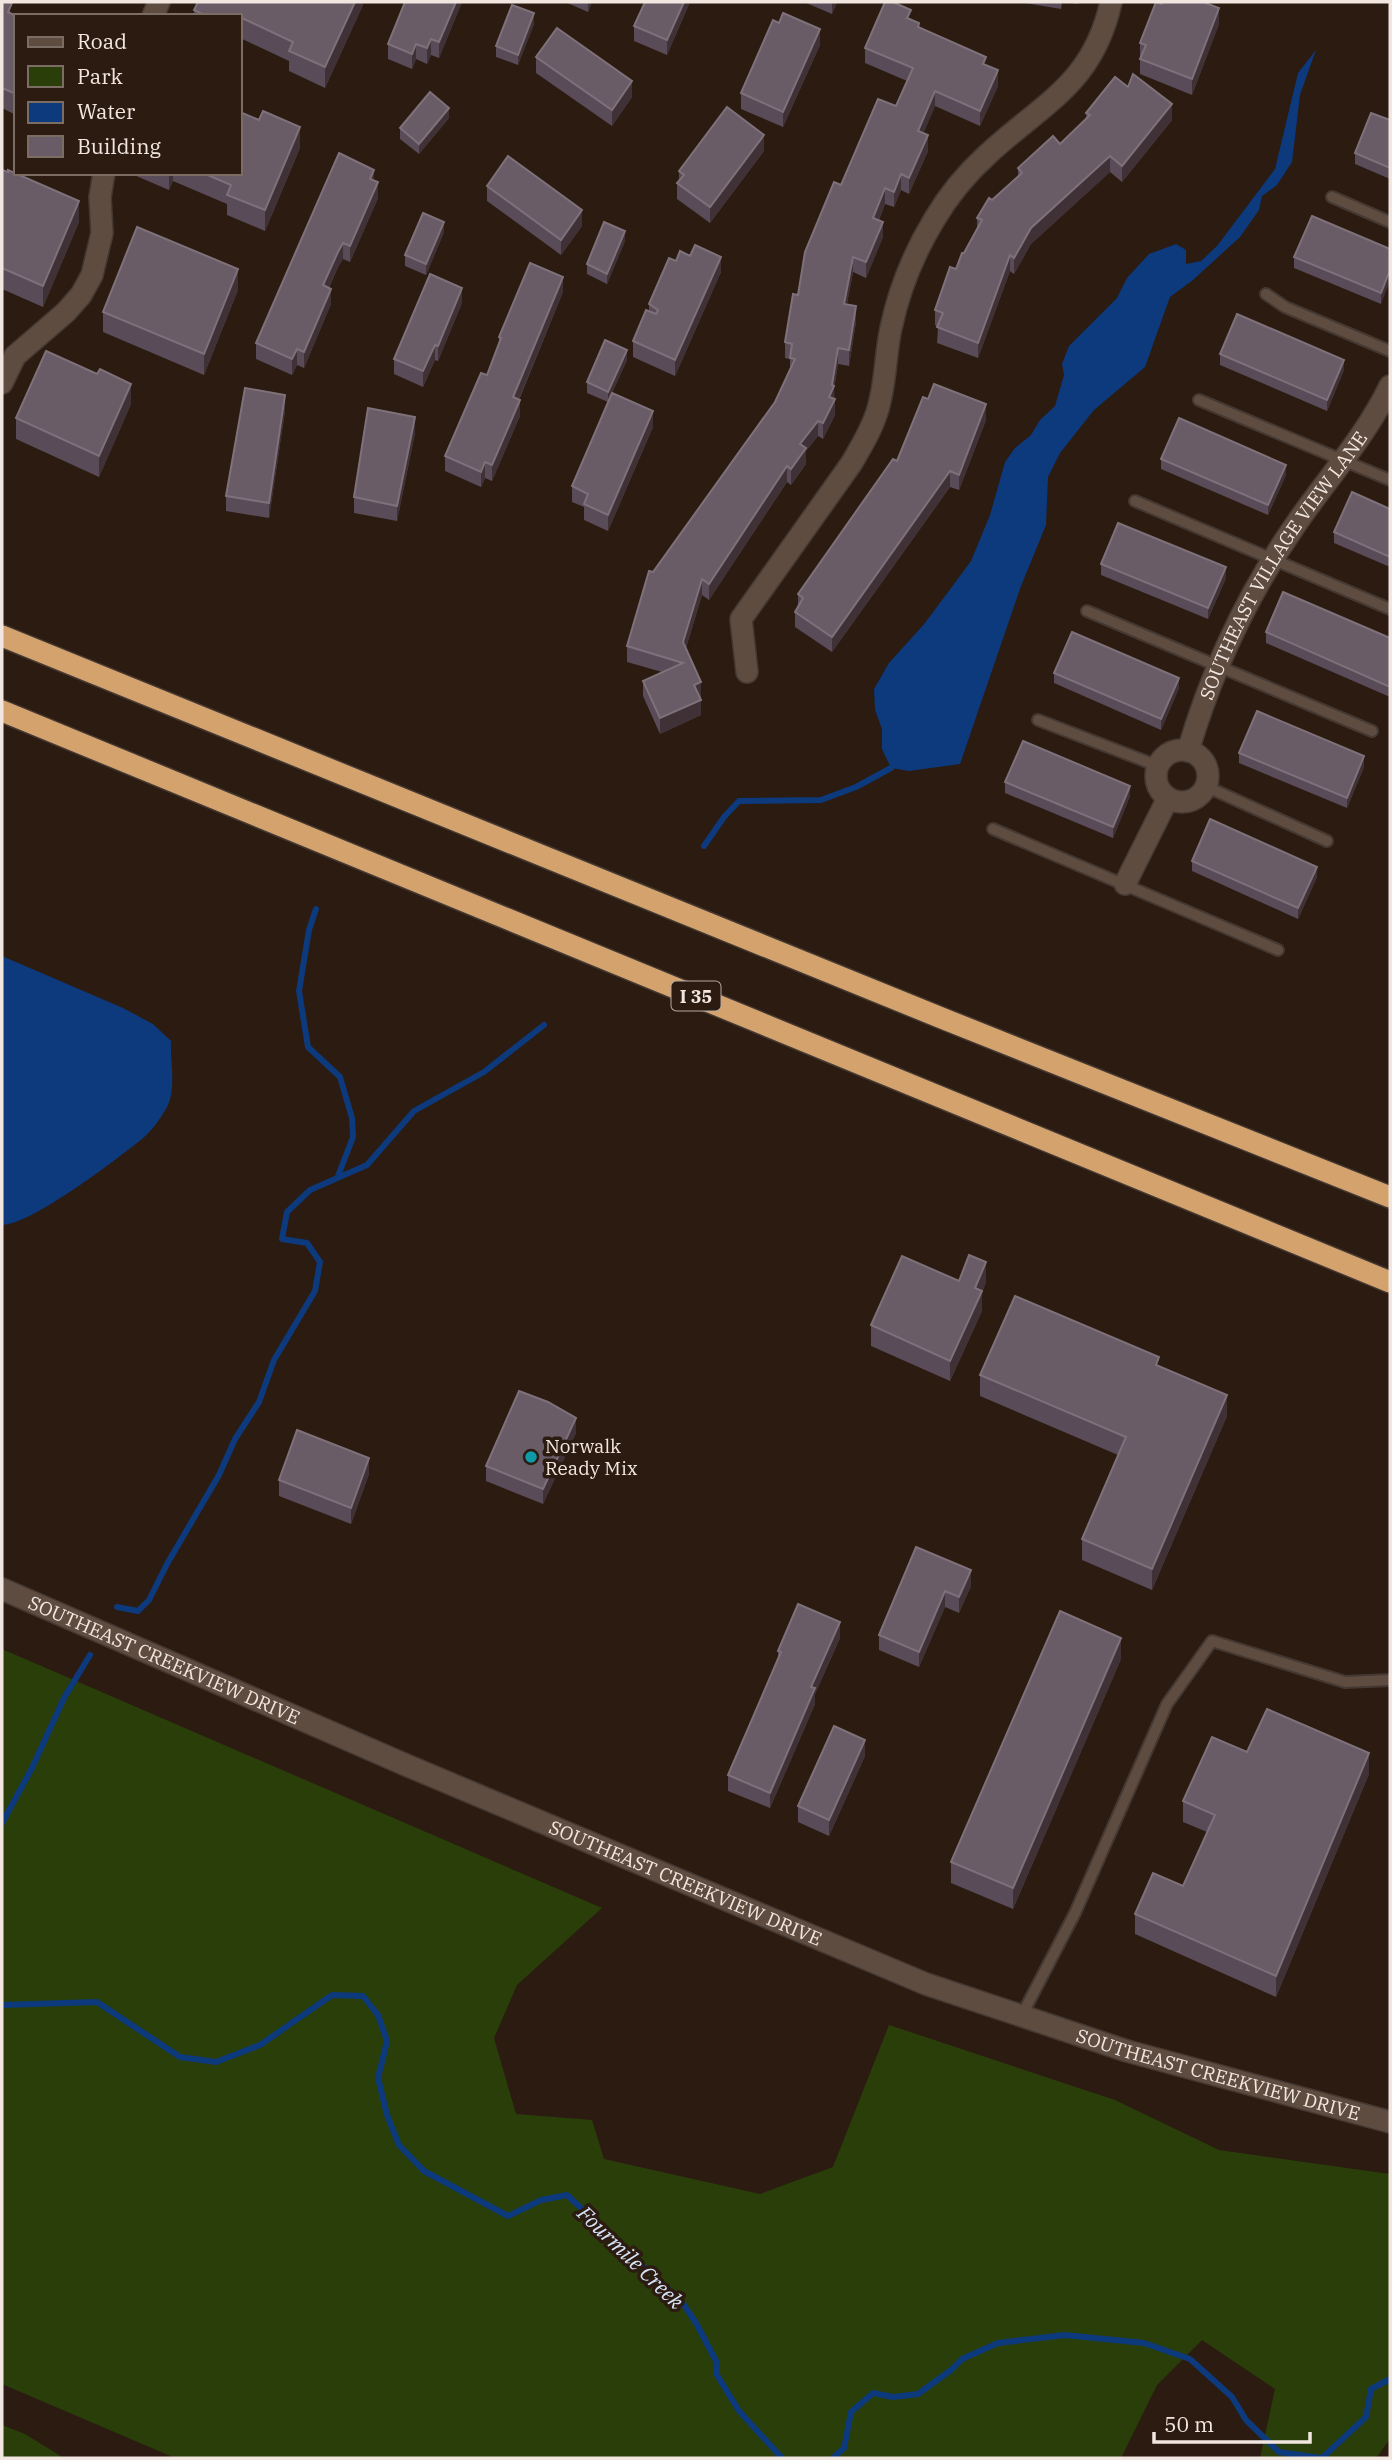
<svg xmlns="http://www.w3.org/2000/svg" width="1392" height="2460" viewBox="0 0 1392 2460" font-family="'IBM Plex Serif',serif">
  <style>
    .green { fill: #2a3e0a }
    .water { fill: #0d397d }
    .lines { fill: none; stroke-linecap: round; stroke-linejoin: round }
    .stream { stroke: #0d397d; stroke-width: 6 }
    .lane-casing { stroke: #443832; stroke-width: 14 }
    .street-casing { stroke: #443832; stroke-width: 24 }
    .highway-casing { stroke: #443832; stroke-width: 24 }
    .lane { stroke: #5e4c40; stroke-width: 10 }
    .street { stroke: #5e4c40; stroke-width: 21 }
    .highway { stroke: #d4a26d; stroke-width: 21 }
    .wall { fill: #594b58 }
    .shaded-wall { fill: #3f3136 }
    .building { fill: #695c67; stroke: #7e717a; stroke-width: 2 }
    .culture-dot { fill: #0f9aa8; stroke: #2b1b11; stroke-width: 2.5 }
    .labels { text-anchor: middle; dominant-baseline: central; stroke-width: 7; stroke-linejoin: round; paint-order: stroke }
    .shield { fill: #2b1b11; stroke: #b6aaa2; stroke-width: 2 }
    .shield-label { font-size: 18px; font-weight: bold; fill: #f2e7e0 }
    .street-label { font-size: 19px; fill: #f2e7e0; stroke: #2b1b11 }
    .poi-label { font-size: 19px; fill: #f2e7e0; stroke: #2b1b11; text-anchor: start }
    .water-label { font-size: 21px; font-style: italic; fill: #d8e5f9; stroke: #2b1b11 }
  </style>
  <rect width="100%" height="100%" fill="#2b1b11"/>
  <g class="green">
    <polygon points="2,1649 602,1908 517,1985 494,2038 516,2114 592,2120 604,2159 760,2194 833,2167 889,2025 1115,2100 1219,2150 1390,2174 1390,2439 1376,2458 1260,2458 1275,2389 1202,2340 1157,2385 1121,2458 175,2458 2,2384"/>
    <polygon points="2,2425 25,2434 64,2458 2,2458"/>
  </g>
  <g class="water">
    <polygon points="1316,50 1300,95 1292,162 1277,185 1262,196 1259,210 1240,237 1193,280 1170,297 1145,367 1094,410 1060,453 1048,477 1046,525 1021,586 960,764 909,771 891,768 882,749 882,729 875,710 874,689 889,663 925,623 971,561 990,515 1005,462 1015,448 1031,435 1040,420 1055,406 1064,375 1062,364 1069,346 1117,298 1127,278 1149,254 1176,244 1186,250 1186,264 1201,261 1217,246 1275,169 1298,73"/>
    <path d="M2 956 123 1008 153 1024 171 1041C170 1063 177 1090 166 1109 160 1119 151 1132 142 1139 117 1159 31 1225 2 1225Z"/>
  </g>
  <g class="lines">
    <g class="stream">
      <polyline points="704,846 724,817 739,801 821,800 856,787 891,768"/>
      <polyline points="316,909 309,930 299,991 308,1047 340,1077 352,1118 353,1137 338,1176"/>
      <polyline points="117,1607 138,1611 149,1600 167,1564 219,1475 235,1439 259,1402 274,1360 315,1291 320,1262 307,1243 282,1239 287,1212 310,1190 367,1165 414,1111 484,1072 544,1025"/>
      <polyline points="2,1823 32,1768 64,1698 90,1655"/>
      <polyline points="2,2005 97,2002 180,2057 216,2062 260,2045 332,1995 363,1996 378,2015 387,2041 378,2078 387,2115 399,2145 424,2171 508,2216 541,2200 567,2195 682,2302 696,2323 717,2363 717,2375 739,2411 782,2458"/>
      <polyline points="833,2458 844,2448 851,2412 873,2393 893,2397 918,2394 951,2370 962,2359 998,2343 1065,2335 1144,2343 1190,2359 1232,2397 1246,2420 1279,2452 1321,2458"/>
      <polyline points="1322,2458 1366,2417 1371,2389 1390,2379"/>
    </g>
    <defs>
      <g id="lane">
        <polyline points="1332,197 1390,222"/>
        <polyline points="1266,294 1285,307 1390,351"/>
        <polyline points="1199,400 1390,480"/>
        <polyline points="1135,501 1390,609"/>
        <polyline points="1087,611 1372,731"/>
        <polyline points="1038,720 1158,766"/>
        <polyline points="1205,786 1327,841"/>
        <polyline points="993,829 1278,950"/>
        <polyline points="1022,2015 1075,1913 1167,1704 1212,1641 1345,1682 1390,1680"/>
      </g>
      <g id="street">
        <polyline points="153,16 159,2"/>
        <polyline points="2,383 15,356 66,312 81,295 92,275 102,233 100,197 104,173"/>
        <path d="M747 672 741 619 851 464C861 447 871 431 877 412 886 385 885 355 891 328 899 290 914 253 934 220 948 196 967 173 988 154 1043 103 1093 84 1111 2"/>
        <circle cx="1182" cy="776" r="26"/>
        <path id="s1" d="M1188 751C1212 670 1248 593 1296 524 1329 476 1364 439 1390 386"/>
        <polyline points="1125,884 1168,798"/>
        <path id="s2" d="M2 1589 406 1765 926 1984 1127 2051 1390 2122"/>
      </g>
      <g id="highway">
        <polyline points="2,636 944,1019 1390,1197"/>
        <polyline points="2,711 1390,1282"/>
      </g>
    </defs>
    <use href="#lane" class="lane-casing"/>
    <use href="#street" class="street-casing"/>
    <use href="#highway" class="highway-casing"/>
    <use href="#lane" class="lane"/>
    <use href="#street" class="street"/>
    <use href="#highway" class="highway"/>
  </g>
  <g class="wall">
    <polygon points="2,2 12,14 16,16 16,115 2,108"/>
    <polygon points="363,2 363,5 325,88 289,71 289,61 240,38 240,16 194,16 194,10"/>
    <polygon points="405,2 462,2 439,58 431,55 427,64 416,59 412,69 388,59 388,44"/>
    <polygon points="565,2 592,2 588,12"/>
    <polygon points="645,2 690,2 667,55 634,41 634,26"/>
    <polygon points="804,2 837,2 832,14"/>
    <polygon points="1019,2 1062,2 1061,9"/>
    <polygon points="1063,2 1078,2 1078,4"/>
    <polygon points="1162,4 1219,24 1192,95 1140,74 1140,43"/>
    <polygon points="911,19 919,27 986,65 998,86 980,126 935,106 923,133 928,151 909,194 901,190 894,207 885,204 879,220 883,237 866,278 853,272 847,304 856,322 849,366 838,364 834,389 835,415 823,439 818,436 806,451 806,464 791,485 787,482 709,600 702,595 686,648 701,697 701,715 660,734 643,696 643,681 662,672 627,662 627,646 653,572 775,402 790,370 790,359 785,358 785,342 798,295 841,185 896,106 907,81 865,63 865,48"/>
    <polygon points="779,23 820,45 783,127 741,109 741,93"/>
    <polygon points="534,24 518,65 496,57 496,46"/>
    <polygon points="536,57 632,97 612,126 536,73"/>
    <polygon points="1086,113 1172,120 1122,182 1110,172 1031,244 1014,274 1010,271 978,358 937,343 938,327 935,325 935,310 977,229 977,218 992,200 1018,176 1018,168 1060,144 1086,119"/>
    <polygon points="449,118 419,154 400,139 400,128"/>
    <polygon points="1390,120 1390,179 1355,164 1355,153"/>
    <polygon points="300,148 265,231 227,215 227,204 173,181 169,190 134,175 134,173 240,173"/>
    <polygon points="764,151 710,223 677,199 677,183 679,180 679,171"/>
    <polygon points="2,170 79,222 43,307 2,289"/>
    <polygon points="374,181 378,198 350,262 343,259 338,267 329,288 331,304 304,368 297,365 292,375 256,359 256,343"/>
    <polygon points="487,186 582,226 561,255 487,201"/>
    <polygon points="444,232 426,275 405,266 405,255"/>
    <polygon points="625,241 607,284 587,274 587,264"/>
    <polygon points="1390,249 1381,304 1294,268 1294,257"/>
    <polygon points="676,261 721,272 675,376 633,357 633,341 649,311 649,304"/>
    <polygon points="238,290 204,375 103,332 103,312"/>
    <polygon points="563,292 519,400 520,416 492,481 485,478 481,487 445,471 445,456 487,375 499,343 499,337"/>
    <polygon points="462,303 438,361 435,360 423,387 394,374 394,359"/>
    <polygon points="1220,354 1344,370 1327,411 1220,365"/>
    <polygon points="627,360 612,393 653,427 608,531 584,520 584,507 572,502 572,486 608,402 587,393 587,382"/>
    <polygon points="131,404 99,477 16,439 16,418"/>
    <polygon points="285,411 269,518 226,511 226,496"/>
    <polygon points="986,420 959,490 950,487 832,652 795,627 795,612 798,607 798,594 897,461"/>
    <polygon points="415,433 397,521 354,513 354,497"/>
    <polygon points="1161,459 1286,475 1268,515 1161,469"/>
    <polygon points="1390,509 1390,567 1334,543 1334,532"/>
    <polygon points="1101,564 1226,578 1208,619 1101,575"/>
    <polygon points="1266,632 1390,638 1390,697 1266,643"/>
    <polygon points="1054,673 1179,688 1161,730 1054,683"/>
    <polygon points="1239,753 1364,767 1347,808 1239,763"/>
    <polygon points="1005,782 1130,796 1113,838 1005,793"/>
    <polygon points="1192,861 1317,877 1298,919 1192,871"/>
    <polygon points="959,1281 986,1282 982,1293 982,1311 950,1381 871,1346 871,1325"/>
    <polygon points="1159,1366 1227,1416 1152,1590 1082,1560 1082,1539 1118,1455 980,1396 980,1375"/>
    <polygon points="576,1433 543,1504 486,1481 486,1466"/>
    <polygon points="369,1474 351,1524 279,1496 279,1480"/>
    <polygon points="916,1547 971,1586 959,1613 945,1607 919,1667 879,1650 879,1635"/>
    <polygon points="840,1638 815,1694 815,1704 770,1808 728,1791 728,1775 778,1661 778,1651"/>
    <polygon points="1121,1659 1013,1909 951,1883 951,1862"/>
    <polygon points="1247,1752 1369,1774 1276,1997 1135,1934 1135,1914 1183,1886 1207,1832 1183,1822 1183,1801"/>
    <polygon points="865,1756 829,1836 798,1822 798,1806"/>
  </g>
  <g class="shaded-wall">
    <polygon points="355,2 363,2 363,5 325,88 325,67"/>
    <polygon points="456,2 462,2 439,58 439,42"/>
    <polygon points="588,2 592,2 588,12"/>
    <polygon points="684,2 690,2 667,55 667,40"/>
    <polygon points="832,2 837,2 832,14"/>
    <polygon points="1219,8 1219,24 1192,95 1192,79"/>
    <polygon points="534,13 534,24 518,65 518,55"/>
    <polygon points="820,29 820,45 783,127 783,112"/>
    <polygon points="431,39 431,55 427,64 427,48"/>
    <polygon points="416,44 416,59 412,69 412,54"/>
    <polygon points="998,70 998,86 980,126 980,111"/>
    <polygon points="632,81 632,97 612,126 612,110"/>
    <polygon points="935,91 935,106 918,147 918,131"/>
    <polygon points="1172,104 1172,120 1122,182 1122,166"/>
    <polygon points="449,108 449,118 419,154 419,144"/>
    <polygon points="300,127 300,148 265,231 265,210"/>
    <polygon points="764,135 764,151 710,223 710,207"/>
    <polygon points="928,135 928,151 909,194 909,178"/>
    <polygon points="1110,156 1110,172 1031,244 1014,274 1014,258 1031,228"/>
    <polygon points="374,170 374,185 370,179"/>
    <polygon points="169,173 173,173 173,181 169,190"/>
    <polygon points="901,174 901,190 894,207 894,192"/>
    <polygon points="378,182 378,198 350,262 350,246"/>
    <polygon points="885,188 885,204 873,234 873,218"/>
    <polygon points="79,201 79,222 43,307 43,286"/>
    <polygon points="582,210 582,226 561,255 561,240"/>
    <polygon points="444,222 444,232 426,275 426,264"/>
    <polygon points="883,222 883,237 866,278 866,262"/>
    <polygon points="625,231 625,241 607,284 607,274"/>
    <polygon points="343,243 343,259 338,267 323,301 323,285 338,252"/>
    <polygon points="1010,255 1010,271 978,358 978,343"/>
    <polygon points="721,257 721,272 675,376 675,360"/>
    <polygon points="853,257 853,272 844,320 844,304"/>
    <polygon points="238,269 238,290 204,375 204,354"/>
    <polygon points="1390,270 1390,281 1381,304 1381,293"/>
    <polygon points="563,277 563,292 513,413 513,397"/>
    <polygon points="462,288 462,303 438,361 438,346"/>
    <polygon points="331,289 331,304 304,368 304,352"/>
    <polygon points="856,306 856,322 849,366 849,350"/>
    <polygon points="435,345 435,360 423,387 423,371"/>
    <polygon points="838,348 838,364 834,389 835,415 823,439 823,423 832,385"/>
    <polygon points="297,349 297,365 292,375 292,359"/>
    <polygon points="627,350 627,360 608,402 608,392"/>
    <polygon points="1344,360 1344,370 1327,411 1327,400"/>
    <polygon points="131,384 131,404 99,477 99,456"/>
    <polygon points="285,395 285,411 269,518 269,503"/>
    <polygon points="520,400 520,416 492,481 492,465"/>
    <polygon points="986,404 986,420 959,490 959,475"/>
    <polygon points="653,411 653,427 608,531 608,515"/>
    <polygon points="415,417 415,433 397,521 397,506"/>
    <polygon points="818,421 818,436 806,451 806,464 791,485 791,469 800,444"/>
    <polygon points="485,462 485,478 481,487 481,472"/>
    <polygon points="1286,465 1286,475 1268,515 1268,505"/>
    <polygon points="787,466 787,482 709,600 709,584"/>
    <polygon points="950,471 950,487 832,652 832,637"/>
    <polygon points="1226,567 1226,578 1208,619 1208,608"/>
    <polygon points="702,579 702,595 683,657 683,642"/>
    <polygon points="1179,678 1179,688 1161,730 1161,719"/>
    <polygon points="701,682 701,697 694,700 694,685"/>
    <polygon points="701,700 701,715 660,734 660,718"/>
    <polygon points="1364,756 1364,767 1347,808 1347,798"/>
    <polygon points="1130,786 1130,796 1113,838 1113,827"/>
    <polygon points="1317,867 1317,877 1298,919 1298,908"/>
    <polygon points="986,1262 986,1282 982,1293 982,1311 950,1381 950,1361 975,1288"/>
    <polygon points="1227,1395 1227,1416 1152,1590 1152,1569"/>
    <polygon points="576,1418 576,1433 543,1504 543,1489"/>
    <polygon points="369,1458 369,1474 351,1524 351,1508"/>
    <polygon points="971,1570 971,1586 959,1613 959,1597"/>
    <polygon points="945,1591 945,1607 919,1667 919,1652"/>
    <polygon points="840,1622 840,1638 815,1694 815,1704 770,1808 770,1793 811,1687"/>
    <polygon points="1121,1638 1121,1659 1013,1909 1013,1888"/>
    <polygon points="865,1740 865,1756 829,1836 829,1820"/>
    <polygon points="1369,1753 1369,1774 1276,1997 1276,1976"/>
  </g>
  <g class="building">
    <polygon points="2,2 8,2 12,3 8,12 16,16 16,94 2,88"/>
    <polygon points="198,2 355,2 325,67 289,51 293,42 240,17 240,16 206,16 194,10"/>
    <polygon points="405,2 456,2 439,42 431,39 427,48 416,44 412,54 388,44"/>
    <polygon points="645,2 684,2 667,40 634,26"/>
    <polygon points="885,2 893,2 911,10 907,18 919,23 918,27 986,57 983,64 998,70 980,111 935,91 918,131 928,135 909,178 901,174 894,192 885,188 873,218 883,222 866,262 853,257 844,304 856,306 849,350 838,348 832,385 834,386 829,397 835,399 823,423 818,421 800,444 806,448 791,469 787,466 709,584 702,579 683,642 701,682 694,685 701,700 660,718 643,681 683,663 627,646 649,571 653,572 775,402 795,359 790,358 792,344 785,342 793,294 798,295 805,252 834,182 841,185 878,99 896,106 913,68 865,48"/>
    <polygon points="1156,2 1162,4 1163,2 1203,2 1219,8 1192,79 1140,59 1146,45 1140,43"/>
    <polygon points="512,5 534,13 518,55 496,46"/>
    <polygon points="783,13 820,29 783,112 741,93 773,20 779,23"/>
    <polygon points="557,28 632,81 612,110 536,57"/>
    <polygon points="1133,74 1172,104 1122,166 1110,156 1031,228 1014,258 1010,255 978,343 937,327 943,313 935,310 950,267 956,269 962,253 964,253 982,220 977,218 989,198 992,200 1022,173 1018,168 1053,136 1060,144 1090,115 1086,113 1115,77 1128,87"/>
    <polygon points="430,92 449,108 419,144 400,128"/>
    <polygon points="727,107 764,135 710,207 677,183 684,175 679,171"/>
    <polygon points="263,111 300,127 265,210 227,195 231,185 203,173 240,173 240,112 259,120"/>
    <polygon points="1371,113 1390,120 1390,168 1355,153"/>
    <polygon points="339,153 374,170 370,179 378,182 350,246 343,243 338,252 323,285 331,289 304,352 297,349 292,359 256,343"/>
    <polygon points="508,156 582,210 561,240 487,186"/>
    <polygon points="2,170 8,172 8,170 79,201 43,286 2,268"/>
    <polygon points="423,213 444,222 426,264 405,255"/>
    <polygon points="1312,216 1390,249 1390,270 1381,293 1294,257"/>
    <polygon points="604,222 625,231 607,274 587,264"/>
    <polygon points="137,227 238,269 204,354 103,312"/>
    <polygon points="695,245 721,257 675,360 633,341 646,310 656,314 658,310 649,304 669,258 676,261 680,251 690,256"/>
    <polygon points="530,263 563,277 513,397 520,400 492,465 485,462 481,472 445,456 481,373 487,375 501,338 499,337"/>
    <polygon points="430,274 462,288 438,346 435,345 423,371 394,359"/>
    <polygon points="1237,314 1344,360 1327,400 1220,354"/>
    <polygon points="605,340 627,350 608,392 587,382"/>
    <polygon points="46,351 97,374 100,369 131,384 99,456 16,418"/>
    <polygon points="934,384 986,404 959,475 950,471 832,637 795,612 803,598 798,594 893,459 897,461 923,397 928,399"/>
    <polygon points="245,388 285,395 269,503 226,496"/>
    <polygon points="612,393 653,411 608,515 584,504 588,494 572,486"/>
    <polygon points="368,408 415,417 397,506 354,497"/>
    <polygon points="1179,418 1286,465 1268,505 1161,459"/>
    <polygon points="1352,492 1390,509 1390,557 1334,532"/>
    <polygon points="1118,523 1226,567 1208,608 1101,564"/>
    <polygon points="1283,592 1390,638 1390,687 1266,632"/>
    <polygon points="1072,632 1179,678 1161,719 1054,673"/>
    <polygon points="1257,711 1364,756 1347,798 1239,753"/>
    <polygon points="1023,741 1130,786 1113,827 1005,782"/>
    <polygon points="1210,819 1317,867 1298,908 1192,861"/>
    <polygon points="969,1255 986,1262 975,1288 982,1291 950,1361 871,1325 902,1256 959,1281"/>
    <polygon points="1015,1296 1159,1357 1156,1365 1227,1395 1152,1569 1082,1539 1126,1437 980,1375"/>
    <polygon points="519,1391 548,1402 576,1418 543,1489 486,1466"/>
    <polygon points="297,1430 369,1458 351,1508 279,1480"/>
    <polygon points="916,1547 971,1570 959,1597 945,1591 919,1652 879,1635"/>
    <polygon points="798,1604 840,1622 811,1687 815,1688 770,1793 728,1775 781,1652 778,1651"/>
    <polygon points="1060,1611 1121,1638 1013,1888 951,1862"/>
    <polygon points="1267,1709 1369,1753 1276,1976 1135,1914 1153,1873 1183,1886 1215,1815 1183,1801 1212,1737 1247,1752"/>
    <polygon points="834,1726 865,1740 829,1820 798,1806"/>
  </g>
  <circle class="culture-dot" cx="531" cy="1457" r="7"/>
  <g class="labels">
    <rect class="shield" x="671.5" y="981.5" width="49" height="29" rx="5"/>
    <g class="shield-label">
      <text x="696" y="996">I 35</text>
    </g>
    <g class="street-label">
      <text stroke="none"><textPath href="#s1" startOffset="210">SOUTHEAST VILLAGE VIEW LANE</textPath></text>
      <text stroke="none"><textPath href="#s2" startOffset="177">SOUTHEAST CREEKVIEW DRIVE</textPath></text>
      <text stroke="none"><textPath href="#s2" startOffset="744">SOUTHEAST CREEKVIEW DRIVE</textPath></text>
      <text stroke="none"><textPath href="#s2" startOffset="1311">SOUTHEAST CREEKVIEW DRIVE</textPath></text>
    </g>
    <g class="poi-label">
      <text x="545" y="1446">Norwalk<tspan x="545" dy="22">Ready Mix</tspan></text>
    </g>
    <g class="water-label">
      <text transform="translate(631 2257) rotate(44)">Fourmile Creek</text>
    </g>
  </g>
  <rect width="1392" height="2460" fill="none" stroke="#f2e7e0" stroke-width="7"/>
  <rect x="14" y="14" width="228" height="161" fill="#2b1b11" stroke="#7b6d64" stroke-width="2"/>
  <rect x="28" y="37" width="35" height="10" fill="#5e4c40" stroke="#7b6d64" stroke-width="2"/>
  <text x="77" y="49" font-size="21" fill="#f2e7e0">Road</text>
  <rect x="28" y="66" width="35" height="21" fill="#2a3e0a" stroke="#7b6d64" stroke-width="2"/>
  <text x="77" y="84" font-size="21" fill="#f2e7e0">Park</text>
  <rect x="28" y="102" width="35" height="21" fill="#0d397d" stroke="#7b6d64" stroke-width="2"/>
  <text x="77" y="119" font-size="21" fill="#f2e7e0">Water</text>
  <rect x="28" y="136" width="35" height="21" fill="#695c67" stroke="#7b6d64" stroke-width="2"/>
  <text x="77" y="154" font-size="21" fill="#f2e7e0">Building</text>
  <path d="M1154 2432v10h156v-10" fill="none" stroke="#f2e7e0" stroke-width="3.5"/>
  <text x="1164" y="2432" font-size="21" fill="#f2e7e0" stroke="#2b1b11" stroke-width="5" paint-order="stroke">50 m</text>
</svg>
